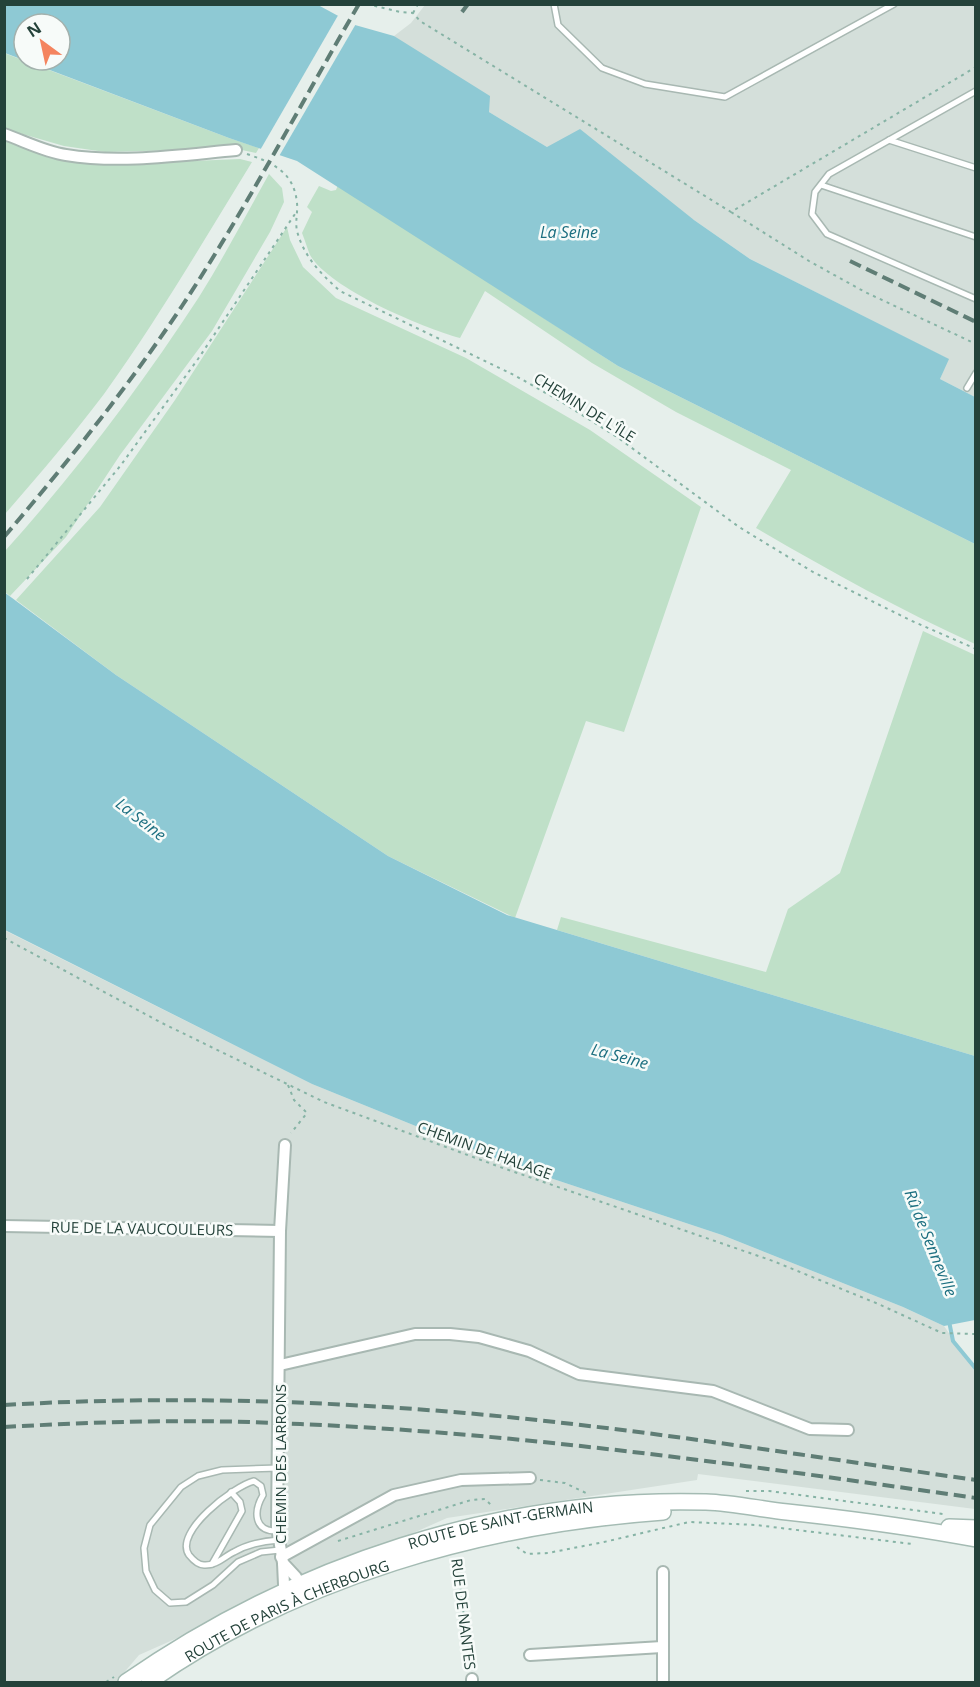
<svg xmlns="http://www.w3.org/2000/svg" width="980" height="1687" viewBox="0 0 980 1687" font-family="'Open Sans',sans-serif">
  <style>
    .built { fill: #d4dfda }
    .green { fill: #bfe0c8 }
    .water { fill: #8ec9d4; fill-rule: evenodd }
    .pier { fill: #e6efeb }
    .lines { fill: none; stroke-linecap: round; stroke-linejoin: round }
    .stream { stroke: #8ec9d4; stroke-width: 4 }
    .service-casing { stroke: #a8b8b2; stroke-width: 8 }
    .minor-casing { stroke: #a8b8b2; stroke-width: 14 }
    .secondary-casing { stroke: #a4bbb3; stroke-width: 18 }
    .path { stroke: #86b3a5; stroke-width: 2; stroke-dasharray: 3 4.5; stroke-linecap: butt }
    .service { stroke: #fff; stroke-width: 5 }
    .minor { stroke: #fff; stroke-width: 10 }
    .secondary { stroke: #fff; stroke-width: 15 }
    .rail { stroke: #5f7d75; stroke-width: 4; stroke-dasharray: 12 6; stroke-linecap: butt }
    .labels { text-anchor: middle; dominant-baseline: central; stroke-width: 5; stroke-linejoin: round; paint-order: stroke }
    .street-label { font-size: 15px; fill: #24423a; stroke: #f7fbf9 }
    .water-label { font-size: 16px; font-style: italic; fill: #1c6f80; stroke: #f7fbf9 }
  </style>
  <rect width="100%" height="100%" fill="#e6efeb"/>
  <g class="built">
    <polygon points="425,5 975,5 975,397 940,379 948,359 750,259 694,220 547,147 489,112 394,36 411,23"/>
    <polygon points="4,930 312,1084 517,1167 722,1235 903,1307 944,1326 975,1371 975,1509 698,1474 697,1480 447,1518 139,1655 116,1682 5,1682"/>
  </g>
  <g class="green">
    <polygon points="4,53 229,138 259,148 256,153 228,147 181,150 105,152 64,146 5,129"/>
    <path d="M4 141 35 152 97 165 240 159 252 162C204 240 158 319 104 394 73 435 39 475 5 514Z"/>
    <path d="M269 174 282 188 284 202 270 232 212 331 120 455 66 537 10 596 5 592V551C76 472 141 386 199 297 224 257 246 215 269 174Z"/>
    <path d="M338 185 618 366 975 544V644C900 610 828 570 756 528L791 470 676 412 592 363 485 291 460 338C421 327 330 289 310 255 307 248 305 240 302 233L312 212 307 207 319 186 331 191 336 190Z"/>
    <polygon points="287,227 290,240 303,267 336,298 466,358 590,430 701,507 624,732 586,721 515,918 388,856 116,675 16,600 100,507 175,400"/>
    <polygon points="923,631 975,655 975,1056 557,930 561,917 766,972 788,909 840,873"/>
  </g>
  <g class="water">
    <path d="M4 5H318L355 25 394 36 490 96 489 112 547 147 580 129 694 220 750 259 949 359 940 379 975 397V544L618 366 297 161 229 138 5 53ZM24 24H60V60H24Z"/>
    <polygon points="4,592 116,675 388,856 507,915 975,1056 975,1320 944,1326 903,1307 722,1235 517,1167 312,1084 5,930"/>
  </g>
  <polygon class="pier" points="340,12 357,22 278,158 259,152"/>
  <g class="lines">
    <polyline class="stream" points="949,1321 953,1341 976,1369"/>
    <defs>
      <g id="service">
        <polyline points="554,4 558,25 602,68 645,84 725,97 894,4"/>
        <polyline points="976,91 829,174 815,192 812,214 827,234 976,299"/>
        <polyline points="889,140 976,168"/>
        <polyline points="821,185 976,237"/>
        <polyline points="967,388 976,373"/>
        <polyline points="278,1468 222,1470 198,1476 181,1487 150,1525 144,1548 146,1571 155,1590 170,1603 186,1602 213,1585 238,1562 261,1552 280,1550"/>
        <path d="M278 1531C254 1532 253 1512 263 1495L261 1486 254 1481C234 1486 173 1532 189 1555 193 1560 198 1565 204 1565 216 1566 225 1556 234 1552 248 1544 263 1541 279 1540"/>
        <polyline points="212,1564 242,1511 240,1502 231,1492"/>
      </g>
      <g id="minor">
        <path d="M4 134C24 141 45 152 66 155 121 164 181 155 236 150"/>
        <polyline points="285,1145 280,1231 277,1527 283,1563 296,1577 304,1590"/>
        <polyline points="4,1226 280,1231"/>
        <polyline points="280,1365 415,1334 450,1334 479,1337 529,1351 579,1374 713,1391 810,1429 848,1430"/>
        <polyline points="281,1557 394,1495 461,1480 530,1478"/>
        <polyline points="283,1563 284,1585 290,1597"/>
        <polyline points="663,1572 663,1682"/>
        <polyline points="530,1655 662,1647"/>
        <polyline points="472,1679 472,1682"/>
      </g>
      <g id="secondary">
        <polyline points="949,1527 976,1528"/>
        <path id="s1" d="M126 1682C294 1565 500 1496 706 1502 733 1503 760 1509 787 1512 851 1519 912 1527 976 1539"/>
        <path id="s2" d="M149 1682C299 1577 482 1525 663 1512"/>
      </g>
    </defs>
    <use href="#service" class="service-casing"/>
    <use href="#minor" class="minor-casing"/>
    <use href="#secondary" class="secondary-casing"/>
    <g class="path">
      <polyline points="367,4 400,12 413,13 420,21 731,212 976,67"/>
      <polyline points="413,13 418,4"/>
      <path d="M247 154C273 163 294 172 297 203 298 212 295 221 297 231 304 257 321 274 340 291L514 375 560 401 617 437 739 527 813 572 912 621 976 649"/>
      <polyline points="731,212 809,261 865,292 976,344"/>
      <polyline points="27,579 121,465 198,359 295,214"/>
      <polyline points="4,938 160,1022 324,1102 500,1167 773,1261 876,1303 942,1333 976,1334"/>
      <polyline points="288,1085 294,1100 307,1113 291,1133"/>
      <polyline points="540,1480 565,1483 586,1493"/>
      <polyline points="746,1491 769,1491 943,1514"/>
      <polyline points="338,1541 471,1500 485,1499 493,1507"/>
      <polyline points="517,1547 527,1554 548,1553 604,1542 689,1522 756,1525 912,1544"/>
      <polyline points="457,1559 470,1667"/>
      <polyline points="106,1682 114,1677"/>
    </g>
    <use href="#service" class="service"/>
    <use href="#minor" class="minor"/>
    <use href="#secondary" class="secondary"/>
    <g class="rail">
      <polyline points="462,12 468,4"/>
      <polyline points="850,261 976,322"/>
      <path d="M4 537C67 463 128 387 182 306 246 209 300 105 359 4"/>
      <path d="M4 1405C158 1396 312 1400 465 1413 636 1428 806 1456 976 1480"/>
      <path d="M4 1427C94 1422 185 1419 274 1423 509 1431 743 1465 976 1498"/>
    </g>
  </g>
  <g class="labels">
    <g class="street-label">
      <text transform="translate(585 407) rotate(32)">CHEMIN DE L'ÎLE</text>
      <text transform="translate(485 1150) rotate(20)">CHEMIN DE HALAGE</text>
      <text transform="translate(142 1228) rotate(1)">RUE DE LA VAUCOULEURS</text>
      <text transform="translate(280 1464) rotate(-90)">CHEMIN DES LARRONS</text>
      <text stroke="none"><textPath href="#s1" startOffset="410">ROUTE DE SAINT-GERMAIN</textPath></text>
      <text stroke="none"><textPath href="#s2" startOffset="156">ROUTE DE PARIS À CHERBOURG</textPath></text>
      <text transform="translate(464 1614) rotate(83)">RUE DE NANTES</text>
    </g>
    <g class="water-label">
      <text x="569" y="232">La Seine</text>
      <text transform="translate(141 819) rotate(38)">La Seine</text>
      <text transform="translate(620 1056) rotate(15)">La Seine</text>
      <text transform="translate(931 1243) rotate(68)">Rû de Senneville</text>
    </g>
  </g>
  <rect width="980" height="1687" fill="none" stroke="#24423a" stroke-width="12"/>
  <g transform="translate(42 42) rotate(327)"><circle r="28" fill="#f7fbf9" stroke="#a3b1ad" stroke-width="1.5"/>
  <path d="M0-4.5L10 22L0 15L-10 22Z" fill="#f4845f"/>
  <text y="-9" font-size="16" font-weight="bold" text-anchor="middle" fill="#24423a">N</text>
  </g>
</svg>
